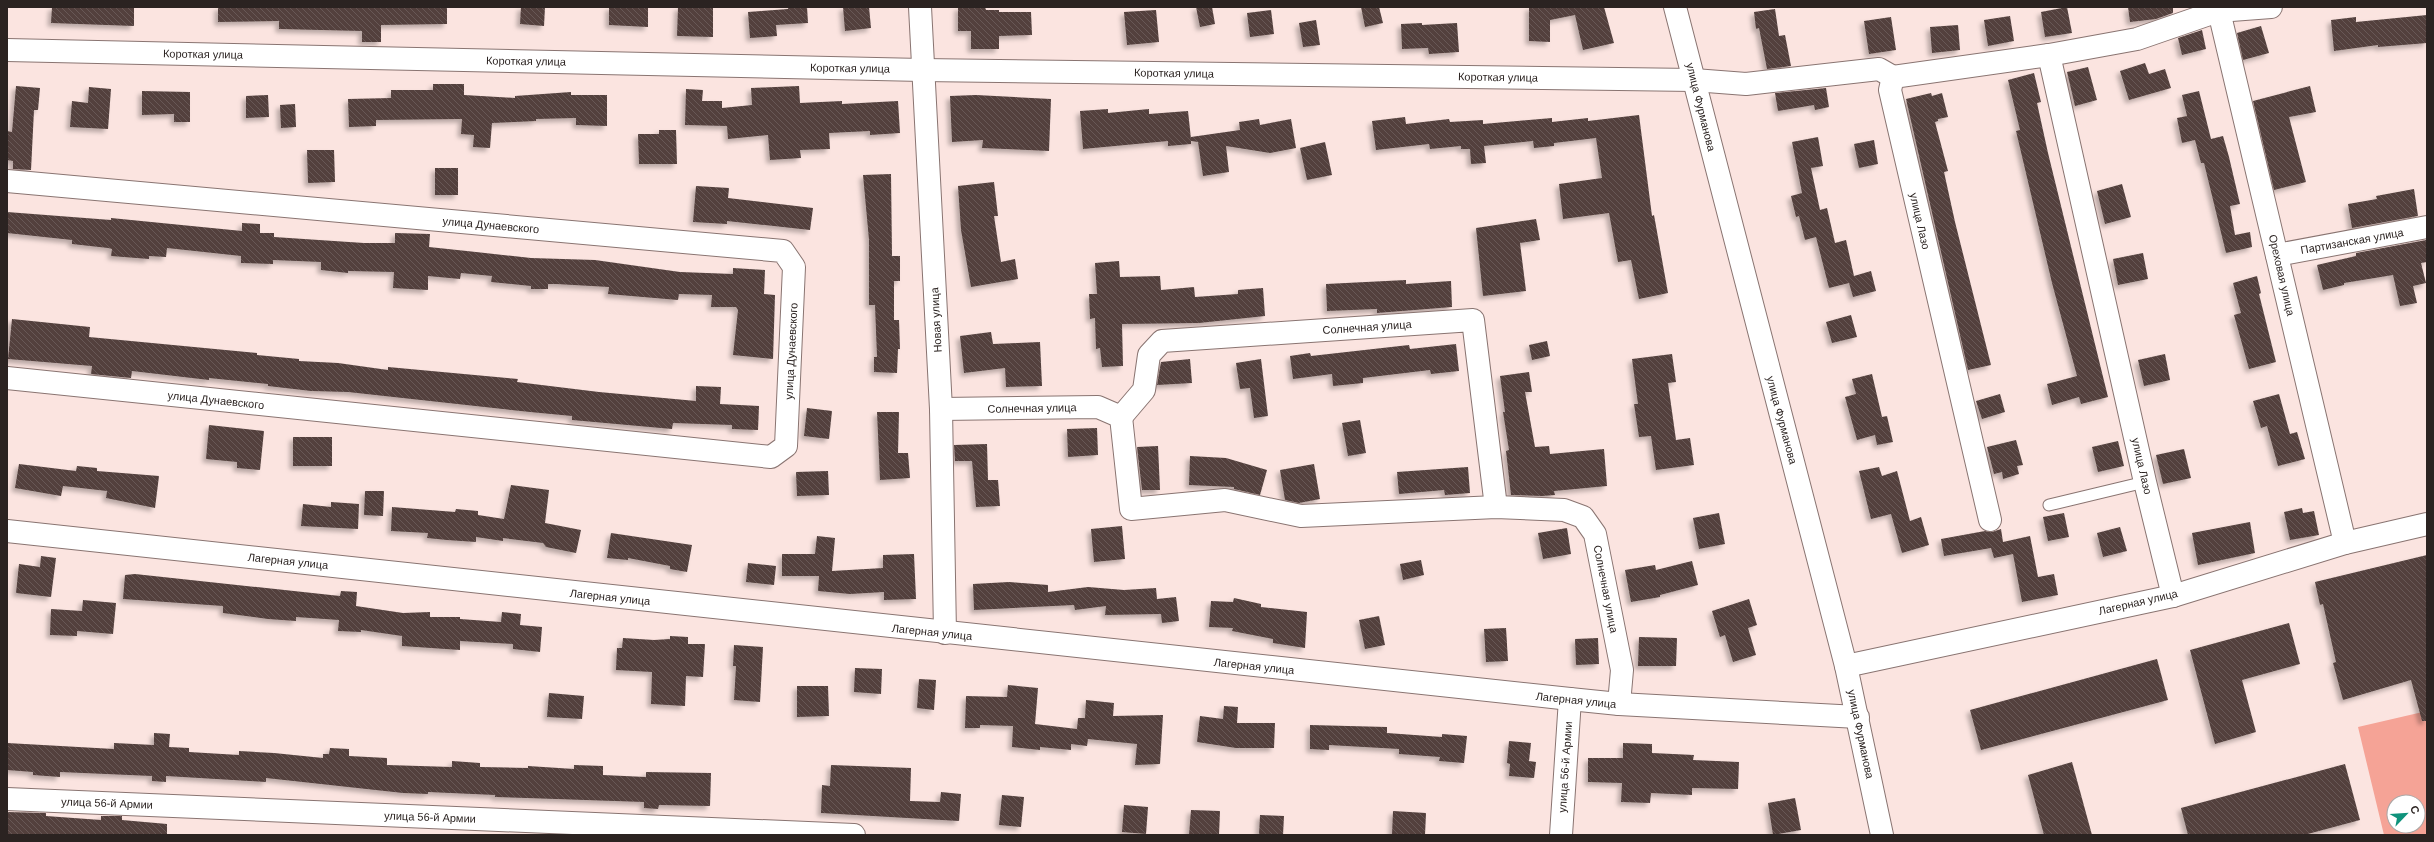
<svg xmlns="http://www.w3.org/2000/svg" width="2434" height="842" viewBox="0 0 2434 842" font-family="Helvetica,sans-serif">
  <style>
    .grass { fill: #f5a396; fill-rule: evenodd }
    .building { fill: url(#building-back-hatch); filter: url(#shadow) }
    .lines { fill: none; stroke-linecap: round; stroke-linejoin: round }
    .service-casing { stroke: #897471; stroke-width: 13 }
    .minor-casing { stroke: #897471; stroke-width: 24 }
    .service { stroke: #fff; stroke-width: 11 }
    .minor { stroke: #fff; stroke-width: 22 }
    .labels { text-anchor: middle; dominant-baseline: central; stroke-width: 4; stroke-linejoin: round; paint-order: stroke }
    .street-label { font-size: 11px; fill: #2b2321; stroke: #fff }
  </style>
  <defs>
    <pattern id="building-back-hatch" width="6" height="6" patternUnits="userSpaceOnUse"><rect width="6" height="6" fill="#52403d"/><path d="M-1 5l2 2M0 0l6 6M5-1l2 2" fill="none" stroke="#685956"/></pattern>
    <filter id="shadow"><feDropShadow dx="-3.5" dy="3.5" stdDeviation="2" flood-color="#0004"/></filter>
  </defs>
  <rect width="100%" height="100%" fill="#fbe4e0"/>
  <path class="grass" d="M2427 711V835H2384L2358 727ZM2394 802H2418V826H2394Z"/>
  <g class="building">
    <polygon points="52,7 134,7 134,26 51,23"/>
    <polygon points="218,7 447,7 447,24 381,25 381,42 362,42 362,31 279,29 279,21 218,22"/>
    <polygon points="521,7 545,7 544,26 520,24"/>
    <polygon points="609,7 648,7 648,27 609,25"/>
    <polygon points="678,7 713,8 713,37 677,36"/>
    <polygon points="788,7 807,7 808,23 776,25 777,36 750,38 748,12 788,9"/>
    <polygon points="843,7 869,7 871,28 845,31"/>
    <polygon points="958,7 985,7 986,10 999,10 999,12 1031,12 1032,35 999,36 999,49 971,49 971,31 958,31"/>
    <polygon points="1196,7 1212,7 1215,24 1200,27"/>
    <polygon points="1361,7 1379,7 1383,23 1365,27"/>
    <polygon points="1529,7 1604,7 1614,43 1583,50 1575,15 1550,20 1550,42 1529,41"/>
    <polygon points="2067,7 2072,33 2045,37 2041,12"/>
    <polygon points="2128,7 2173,7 2173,13 2156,19 2130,22"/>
    <polygon points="1775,9 1779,36 1785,35 1791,66 1767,69 1759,28 1756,29 1754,12"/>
    <polygon points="1156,10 1159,42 1127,45 1124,12"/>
    <polygon points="1271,10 1274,34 1250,37 1247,13"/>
    <polygon points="2427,15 2427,43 2378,47 2378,45 2334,51 2331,20 2356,17 2356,22"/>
    <polygon points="2010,16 2014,41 1988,46 1984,20"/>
    <polygon points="1891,17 1896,50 1869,54 1864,21"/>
    <polygon points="1316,20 1320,45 1303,47 1299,23"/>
    <polygon points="1422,23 1422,25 1457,23 1459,52 1429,54 1428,48 1402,49 1401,24"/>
    <polygon points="1958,25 1960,50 1932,53 1930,27"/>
    <polygon points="2261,26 2269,53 2243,60 2237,33"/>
    <polygon points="2202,30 2206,49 2182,55 2178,38"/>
    <polygon points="2145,63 2149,74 2165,69 2171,88 2129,100 2120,71"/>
    <polygon points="2088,67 2097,100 2075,106 2067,72"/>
    <polygon points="2034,73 2041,102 2037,103 2048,153 2108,397 2081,404 2079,397 2052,405 2047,384 2077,376 2052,283 2016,131 2020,130 2008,80"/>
    <polygon points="433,84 464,84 464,95 515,98 515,96 571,92 571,95 607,95 607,126 576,125 576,118 536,119 536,121 492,123 490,148 473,147 474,135 461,134 462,119 376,120 376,126 349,127 348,99 391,98 391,90 433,90"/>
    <polygon points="16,86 40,88 38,110 34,110 31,170 13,169 13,161 7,160 7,131 12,132"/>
    <polygon points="799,86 800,103 842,101 842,104 898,101 900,133 870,135 870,131 829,133 830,149 800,150 801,158 770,160 768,135 728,139 727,126 685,125 686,89 703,90 702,101 722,101 722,108 752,105 751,88"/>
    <polygon points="2310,86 2316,112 2289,117 2306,182 2274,190 2253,101"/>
    <polygon points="89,87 111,89 108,129 70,127 72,101 88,103"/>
    <polygon points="1826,88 1829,107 1815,110 1814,105 1778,111 1775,93"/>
    <polygon points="142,91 190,92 190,122 174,122 174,114 142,115"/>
    <polygon points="2199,91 2211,139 2223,136 2229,157 2240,204 2230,206 2235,235 2250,232 2252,247 2226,253 2204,163 2201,163 2195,140 2182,143 2177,118 2187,116 2182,95"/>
    <polygon points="1931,93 1932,96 1942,93 1948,117 1938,119 1938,121 1935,122 1948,171 1944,172 1955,222 1991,365 1968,370 1906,99"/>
    <polygon points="268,95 269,117 246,118 246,96"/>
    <polygon points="976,95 1051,99 1049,151 982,148 983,140 952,142 950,96"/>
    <polygon points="295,104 296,127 281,128 280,105"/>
    <polygon points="1108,109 1108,113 1149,109 1149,114 1188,111 1191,139 1191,137 1240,130 1239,122 1259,119 1260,125 1291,119 1296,148 1270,153 1226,146 1229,172 1203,176 1198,142 1191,141 1191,144 1168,146 1168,141 1083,149 1080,111"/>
    <polygon points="1639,115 1652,216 1654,215 1668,293 1639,299 1631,260 1618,262 1609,213 1563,219 1559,184 1602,178 1596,138 1554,143 1554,146 1534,148 1533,141 1484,146 1486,163 1471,164 1470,149 1461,149 1461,146 1430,149 1429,144 1376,150 1372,121 1405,117 1406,124 1449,119 1450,122 1483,120 1483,124 1552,118 1552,122 1588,118 1588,121"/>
    <polygon points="659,130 676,130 677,164 639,164 638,134 659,134"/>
    <polygon points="1818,137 1823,166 1811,168 1820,210 1827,208 1835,243 1846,240 1854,276 1871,271 1876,291 1853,297 1849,283 1829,288 1816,237 1805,240 1799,216 1796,217 1791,196 1802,193 1792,142"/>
    <polygon points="1874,140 1878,164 1859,168 1854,144"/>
    <polygon points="1325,142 1332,175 1307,180 1300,148"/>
    <polygon points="307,150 334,150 335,182 308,183"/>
    <rect x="435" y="168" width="23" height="27"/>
    <polygon points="891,174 892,256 900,256 900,281 894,281 894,320 899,320 900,349 898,349 897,373 874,372 874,357 877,357 875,305 869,305 869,240 863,175"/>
    <polygon points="994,182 998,216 994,216 1001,262 1015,259 1018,279 971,287 961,230 958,186"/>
    <polygon points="2122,184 2131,217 2105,224 2097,191"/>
    <polygon points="696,186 729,188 728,198 813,208 810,230 727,221 727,224 693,222"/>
    <polygon points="2414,189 2418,216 2352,228 2348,204 2377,199 2376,196"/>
    <polygon points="7,212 111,220 111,218 242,231 242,223 260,224 260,233 274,233 274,237 364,243 395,243 395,233 430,234 429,247 476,252 531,258 595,260 680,272 733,274 733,268 765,270 764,294 775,295 773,359 733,355 738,310 736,307 711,307 712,295 679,294 678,300 608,294 609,287 556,284 548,284 548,289 531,289 531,286 491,282 492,276 461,273 460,279 428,276 428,290 393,288 394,272 348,271 348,273 321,270 321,262 273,260 273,264 241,263 241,256 167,248 166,257 149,256 149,259 111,256 112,249 108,248 72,244 72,240 7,233"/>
    <polygon points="1536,219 1540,240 1520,243 1526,291 1483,296 1476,228"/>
    <polygon points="2426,240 2427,262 2421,263 2426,283 2413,286 2417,303 2400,306 2393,275 2344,283 2344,285 2323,290 2317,265 2356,256 2356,253"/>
    <polygon points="2143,253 2148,279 2118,285 2113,259"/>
    <polygon points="1119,261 1120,277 1160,276 1161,290 1194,287 1195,297 1238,294 1238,290 1263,288 1265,316 1199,323 1122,324 1123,366 1102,367 1100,348 1096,349 1095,318 1090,319 1089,294 1097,294 1095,263"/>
    <polygon points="2257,276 2261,293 2259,294 2276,362 2249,369 2234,315 2241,313 2233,283"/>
    <polygon points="1406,280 1406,284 1451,281 1452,307 1377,313 1377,309 1327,311 1326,284"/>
    <polygon points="1851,315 1857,337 1832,343 1826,322"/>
    <polygon points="12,319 90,327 89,337 257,353 257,355 299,359 299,361 338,363 388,370 388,367 518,379 517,382 599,392 696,401 696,386 721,387 720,404 759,406 758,430 732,429 732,425 673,423 672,429 572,420 572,416 530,412 348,392 311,391 268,386 268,384 209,378 209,380 132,371 131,378 91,374 92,366 8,359"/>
    <polygon points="991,332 993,344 1040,342 1042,386 1006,387 1005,368 964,373 960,336"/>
    <polygon points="1547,341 1550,356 1532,360 1529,345"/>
    <polygon points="1456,344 1459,371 1431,374 1430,370 1363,378 1363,383 1333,386 1332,374 1293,379 1290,356 1310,353 1311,356 1409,345 1410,349"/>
    <polygon points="1672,354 1676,382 1668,383 1676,440 1690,438 1694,465 1656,470 1651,436 1639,437 1634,404 1638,404 1632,359"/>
    <polygon points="2165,354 2170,380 2144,386 2138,360"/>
    <polygon points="1190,359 1192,383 1157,385 1161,362"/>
    <polygon points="1261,359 1268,416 1254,418 1250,388 1240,389 1236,363"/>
    <polygon points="1529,372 1532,392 1525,392 1535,447 1549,446 1550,454 1604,449 1607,486 1554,491 1555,495 1542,496 1511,495 1506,451 1509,450 1503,412 1505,412 1500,376"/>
    <polygon points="1872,374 1882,417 1887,416 1893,442 1877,445 1875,435 1857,440 1845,397 1856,394 1852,379"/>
    <polygon points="2000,394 2005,412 1982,419 1976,401"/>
    <polygon points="2279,394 2290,434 2297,432 2305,459 2278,466 2267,426 2261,428 2253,401"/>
    <polygon points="807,408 832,411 829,439 804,436"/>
    <polygon points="877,412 899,412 898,453 908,453 910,478 880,480"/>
    <polygon points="1360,420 1366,453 1348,456 1342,423"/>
    <polygon points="209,425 264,431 260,470 237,468 237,462 206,459"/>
    <polygon points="1097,428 1098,455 1068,457 1067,429"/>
    <rect x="293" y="437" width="39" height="29"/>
    <polygon points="2016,440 2023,465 2017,466 2019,474 2003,479 2002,472 1994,474 1987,447"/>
    <polygon points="2118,441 2124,466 2098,472 2092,447"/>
    <polygon points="987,444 988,480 998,480 1000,506 976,507 972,461 955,461 954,445"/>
    <polygon points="1158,446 1160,490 1142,490 1137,447"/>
    <polygon points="2184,449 2191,478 2163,484 2156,455"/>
    <polygon points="1190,456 1226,458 1267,470 1260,495 1234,489 1234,487 1189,485"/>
    <polygon points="19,464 76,471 77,466 97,468 97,471 159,476 155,508 106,498 107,491 63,486 61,496 15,488"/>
    <polygon points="1314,464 1320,499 1299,503 1285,500 1280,470"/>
    <polygon points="1468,467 1470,493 1445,495 1444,490 1399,494 1397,472"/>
    <polygon points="1879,467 1882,476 1897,471 1910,521 1921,517 1929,545 1902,553 1891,514 1871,519 1859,471"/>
    <polygon points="828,471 829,495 797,496 796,472"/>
    <polygon points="511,485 549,490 545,523 581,530 576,553 546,547 543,543 503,538 503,541 476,537 476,542 447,540 427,538 428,533 391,531 392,507 455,512 456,509 478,511 478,515 504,519"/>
    <polygon points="365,491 384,491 383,516 364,515"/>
    <polygon points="331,502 359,504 358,529 301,526 303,504 331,507"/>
    <polygon points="2302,508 2303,513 2314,511 2319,535 2290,540 2284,512"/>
    <polygon points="1719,513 1725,544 1699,549 1693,518"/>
    <polygon points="2064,513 2069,537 2048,541 2043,517"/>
    <polygon points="2250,522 2255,553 2198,565 2192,533"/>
    <polygon points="1122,526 1125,559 1094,562 1091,529"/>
    <polygon points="2120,527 2127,551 2103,557 2097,533"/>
    <polygon points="1567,528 1571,554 1543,559 1538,533"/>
    <polygon points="2001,529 2003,542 2030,536 2038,577 2054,574 2058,595 2022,602 2013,554 1994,558 1991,548 1944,556 1941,539 1985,531 1992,532"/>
    <polygon points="611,533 692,545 687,572 670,569 670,566 628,558 628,560 607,558"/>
    <polygon points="817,536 835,538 832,571 883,568 883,555 914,554 916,599 884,600 884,592 850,594 818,591 819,576 782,576 782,554 815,554"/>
    <polygon points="2427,555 2427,721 2422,721 2411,680 2343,700 2333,663 2336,662 2323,604 2320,605 2315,582"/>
    <polygon points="41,556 56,558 51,597 16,593 19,564 40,567"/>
    <polygon points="1421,560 1424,575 1403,580 1400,564"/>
    <polygon points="1692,561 1698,585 1660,595 1660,597 1631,602 1625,570 1655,565 1656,570"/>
    <polygon points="748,563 776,566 774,585 746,582"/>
    <polygon points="135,574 340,596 341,591 357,592 356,606 403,613 430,612 430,617 460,617 460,619 501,622 502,612 521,614 520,625 542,627 540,652 513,649 513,644 460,641 460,650 402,646 402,636 361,630 361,632 338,631 339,620 296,617 296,621 268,619 223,613 223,606 123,599 125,575"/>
    <polygon points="1009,582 1048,585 1048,592 1088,587 1124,590 1156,588 1157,599 1176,597 1179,621 1162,623 1161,614 1105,615 1106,606 1075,610 1074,605 974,610 973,584"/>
    <polygon points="1234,598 1261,604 1261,607 1307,612 1305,648 1273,643 1273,639 1232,631 1233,628 1209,627 1211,601 1233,602"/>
    <polygon points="1749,599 1757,625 1748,628 1756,655 1733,662 1725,635 1720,637 1712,611"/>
    <polygon points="83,600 116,603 113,634 77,631 77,636 50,635 51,609 82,611"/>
    <polygon points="1379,616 1385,645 1365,649 1359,620"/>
    <polygon points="2289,623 2300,664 2242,680 2256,732 2215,744 2190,650"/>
    <polygon points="1506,628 1508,661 1486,662 1484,629"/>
    <polygon points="670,636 688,637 688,644 705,644 703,677 686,676 685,706 651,704 652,672 616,670 617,648 622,648 623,638 654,640 670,639"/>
    <polygon points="1639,637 1677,638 1676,666 1638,666"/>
    <polygon points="1598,638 1599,664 1576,665 1575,639"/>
    <polygon points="734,645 763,647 760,702 734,700 736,666 733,666"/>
    <polygon points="2157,659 2168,700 1981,750 1970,710"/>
    <polygon points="855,668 882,669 881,694 854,692"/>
    <polygon points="919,679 936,680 934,710 917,708"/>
    <polygon points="1008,685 1038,688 1035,724 1077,729 1078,718 1085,718 1086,700 1114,703 1113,716 1163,715 1160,764 1135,765 1137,744 1088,739 1087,746 1071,744 1071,750 1040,747 1040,750 1012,747 1013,726 980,725 980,728 965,728 966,696 1007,697"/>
    <polygon points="797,686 828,686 829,716 797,717"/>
    <polygon points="549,693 584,696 582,719 547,717"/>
    <polygon points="1224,706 1238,707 1237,723 1275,723 1274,748 1236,748 1197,742 1200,716 1223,719"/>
    <polygon points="1310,725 1387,727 1387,733 1442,737 1442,734 1467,736 1464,763 1439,761 1440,757 1399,754 1399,749 1329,745 1329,750 1310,749"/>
    <polygon points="154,733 170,734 169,747 189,748 189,752 239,755 239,751 274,753 323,758 323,754 329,754 330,748 349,749 349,756 387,758 387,765 452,767 452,761 480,763 480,767 528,768 528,766 574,769 574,765 603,766 603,775 646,777 646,772 711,773 710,806 659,805 658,809 644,808 644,802 495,797 495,795 428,792 428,794 403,793 266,778 266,782 166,776 166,782 152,781 152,776 60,772 60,777 33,775 33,772 7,770 7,743 114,749 114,743 154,745"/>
    <polygon points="1509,741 1531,743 1529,761 1536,762 1534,778 1509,776 1510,764 1507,763"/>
    <polygon points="1623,743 1652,744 1652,753 1694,755 1693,760 1739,762 1738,789 1692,788 1692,795 1651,793 1650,803 1621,802 1622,783 1588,782 1588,758 1623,758"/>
    <polygon points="2072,762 2092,835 2044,835 2028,775"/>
    <polygon points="2345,764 2360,820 2304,835 2188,835 2181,808"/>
    <polygon points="831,765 911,768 910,801 940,802 941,792 961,794 959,821 821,813 822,785 830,786"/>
    <polygon points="1002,795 1024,797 1021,827 999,825"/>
    <polygon points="1795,798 1801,830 1773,835 1768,803"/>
    <polygon points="1124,805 1148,807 1146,834 1122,832"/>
    <polygon points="1191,810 1220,811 1219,835 1189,835"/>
    <polygon points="1393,811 1426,813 1425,835 1392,835"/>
    <polygon points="7,812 46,813 46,816 101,820 101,816 122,816 122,820 167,824 167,835 7,835"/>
    <polygon points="1260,815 1284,816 1283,835 1259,835"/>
  </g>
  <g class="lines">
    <defs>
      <polyline id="service" points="2049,505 2145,482"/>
      <g id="minor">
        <polyline points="920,7 941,409 945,633"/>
        <polyline points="1675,7 1846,666 1882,835"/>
        <polyline points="2218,7 2345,543"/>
        <polyline points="7,50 922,70 1694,80 1746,84 1879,69 1893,77"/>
        <polyline points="2049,55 2145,482 2173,596"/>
        <polyline points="7,181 783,251 794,267 786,446 771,457 7,378"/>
        <polyline points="2277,255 2427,227"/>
        <polyline points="941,409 1098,407 1121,417 1131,509 1225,500 1301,516 1496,507 1564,510 1583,517 1595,534 1622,670 1619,704"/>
        <polyline points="1121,417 1144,390 1149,355 1162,341 1473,320 1496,507"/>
        <polyline points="1990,520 1890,90 1893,77 2049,55 2137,39 2218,11 2271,7"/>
        <polyline points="7,531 1570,699 1619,704 1858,717"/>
        <polyline points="1846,666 2173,596 2345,543 2427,524"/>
        <polyline points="7,799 854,835"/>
        <polyline points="1561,835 1570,699"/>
      </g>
    </defs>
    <use href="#service" class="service-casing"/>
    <use href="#minor" class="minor-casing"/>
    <use href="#service" class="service"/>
    <use href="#minor" class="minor"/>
  </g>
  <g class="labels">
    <g class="street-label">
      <text transform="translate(203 54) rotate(1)">Короткая улица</text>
      <text transform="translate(526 61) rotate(1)">Короткая улица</text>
      <text transform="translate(850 68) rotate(1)">Короткая улица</text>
      <text transform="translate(1174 73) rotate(1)">Короткая улица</text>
      <text transform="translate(1498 77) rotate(1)">Короткая улица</text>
      <text transform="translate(1701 107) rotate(76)">улица Фурманова</text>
      <text transform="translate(1920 221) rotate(77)">улица Лазо</text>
      <text transform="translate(491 225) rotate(5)">улица Дунаевского</text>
      <text transform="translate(2352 241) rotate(-10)">Партизанская улица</text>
      <text transform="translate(2282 275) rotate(77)">Ореховая улица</text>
      <text transform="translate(936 320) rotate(-93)">Новая улица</text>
      <text transform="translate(1367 327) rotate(-4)">Солнечная улица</text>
      <text transform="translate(791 351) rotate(-87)">улица Дунаевского</text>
      <text transform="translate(216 400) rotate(6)">улица Дунаевского</text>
      <text transform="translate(1032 408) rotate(-1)">Солнечная улица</text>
      <text transform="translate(1782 420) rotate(75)">улица Фурманова</text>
      <text transform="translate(2142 466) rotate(77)">улица Лазо</text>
      <text transform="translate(288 561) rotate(6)">Лагерная улица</text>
      <text transform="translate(1606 589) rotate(79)">Солнечная улица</text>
      <text transform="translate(610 597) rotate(6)">Лагерная улица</text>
      <text transform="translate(2138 602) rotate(-13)">Лагерная улица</text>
      <text transform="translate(932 632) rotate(6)">Лагерная улица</text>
      <text transform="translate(1254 666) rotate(6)">Лагерная улица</text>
      <text transform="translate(1576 700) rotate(6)">Лагерная улица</text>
      <text transform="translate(1861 734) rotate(78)">улица Фурманова</text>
      <text transform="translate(1565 767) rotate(-86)">улица 56-й Армии</text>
      <text transform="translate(107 803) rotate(2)">улица 56-й Армии</text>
      <text transform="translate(430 817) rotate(2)">улица 56-й Армии</text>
    </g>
  </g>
  <rect width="2434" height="842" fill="none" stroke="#2b2321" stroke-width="16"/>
  <g transform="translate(2406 814) rotate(65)"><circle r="19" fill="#ffffff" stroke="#aaa7a6"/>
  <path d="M0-3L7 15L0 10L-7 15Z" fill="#0f937c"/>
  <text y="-6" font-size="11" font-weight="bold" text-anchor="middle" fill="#2b2321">С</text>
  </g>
</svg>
